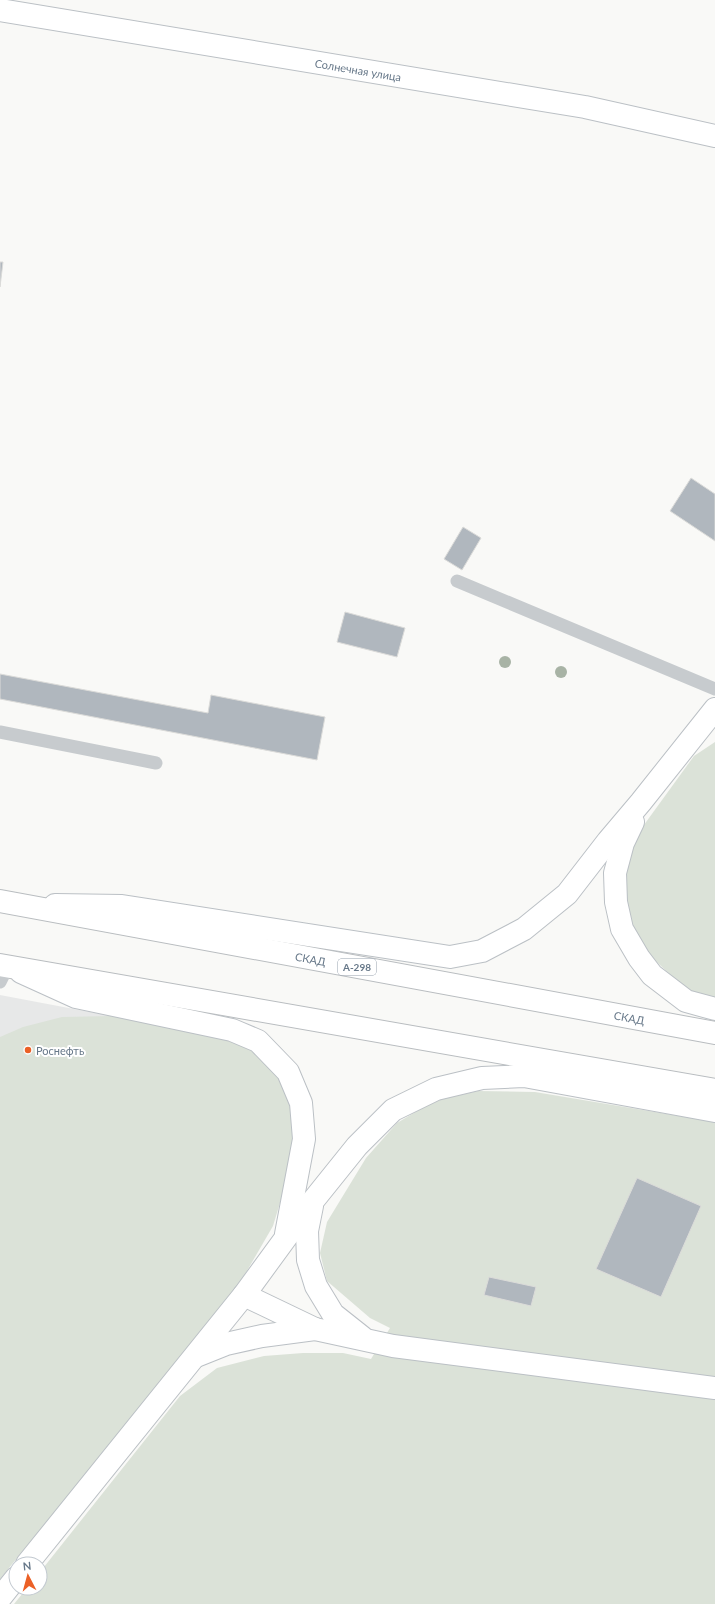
<svg xmlns="http://www.w3.org/2000/svg" width="715" height="1604" viewBox="0 0 715 1604" font-family="Lato,sans-serif">
  <style>
    .built { fill: #e7e8e8 }
    .green { fill: #dbe2d8 }
    .building { fill: #b0b7be; stroke: #dbdbd9 }
    .lines { fill: none; stroke-linecap: round; stroke-linejoin: round }
    .secondary-casing { stroke: #bbc0c5; stroke-width: 24 }
    .trunk-casing { stroke: #b9bdc0; stroke-width: 24 }
    .service { stroke: #c7cbce; stroke-width: 13 }
    .secondary { stroke: #fff; stroke-width: 22 }
    .trunk { stroke: #fff; stroke-width: 22 }
    .tree { fill: #a8b3a5 }
    .poi-dot { fill: #eb6026; stroke: #fff; stroke-width: 1.5 }
    .labels { text-anchor: middle; dominant-baseline: central; stroke-width: 4; stroke-linejoin: round; paint-order: stroke }
    .shield { fill: #fff; stroke: #95a0ac; stroke-width: 1 }
    .shield-label { font-size: 10px; font-weight: bold; fill: #677889 }
    .street-label { font-size: 11px; fill: #677889; stroke: #fff }
    .poi-label { font-size: 11px; fill: #677889; stroke: #fff; text-anchor: start }
  </style>
  <rect width="100%" height="100%" fill="#f9f9f7"/>
  <polygon class="built" points="0,995 111,1016 0,1083"/>
  <g class="green">
    <polygon points="715,742 715,1000 689,992 647,953 632,927 626,902 625,874 633,846 641,829 694,756"/>
    <polygon points="111,1016 228,1040 256,1052 276,1074 289,1097 295,1127 292,1163 273,1226 237,1288 0,1579 0,1037 23,1027 62,1017"/>
    <polygon points="478,1091 535,1092 715,1122 715,1604 14,1604 27,1588 40,1588 40,1572 180,1396 217,1368 264,1356 303,1353 343,1353 371,1359 390,1328 370,1318 327,1281 320,1253 327,1222 366,1158 397,1123 434,1101"/>
  </g>
  <g class="building">
    <polygon points="0,262 3,262 0,287"/>
    <polygon points="691,478 715,494 715,541 670,511"/>
    <polygon points="463,527 481,538 462,570 444,559"/>
    <polygon points="345,612 405,628 397,657 337,642"/>
    <polygon points="0,674 208,713 211,695 325,717 317,760 0,699"/>
    <polygon points="637,1178 701,1206 661,1297 596,1269"/>
    <polygon points="489,1277 536,1287 531,1306 484,1295"/>
  </g>
  <g class="lines">
    <defs>
      <g id="secondary">
        <path id="s1" d="M0 10 585 107 715 136"/>
        <polyline points="633,822 623,843 615,873 616,902 622,929 639,958 652,975 686,1001 715,1009"/>
        <polyline points="55,905 122,906 450,957 482,951 524,929 567,894 608,841 641,802 715,709"/>
        <polyline points="21,972 76,997 232,1030 258,1041 288,1072 301,1103 304,1139 286,1234"/>
        <polyline points="312,1206 307,1231 308,1260 316,1286 333,1314 362,1337"/>
        <polyline points="244,1295 315,1329 393,1346 715,1388"/>
        <polyline points="196,1356 226,1344 262,1336 315,1329"/>
        <polyline points="27,1564 244,1295 312,1202 357,1146 393,1110 436,1089 482,1078 524,1076 715,1111"/>
        <polyline points="0,1598 16,1578"/>
      </g>
      <g id="trunk">
        <path id="s2" d="M0 901 715 1033"/>
        <polyline points="0,965 715,1090"/>
      </g>
    </defs>
    <use href="#secondary" class="secondary-casing"/>
    <use href="#trunk" class="trunk-casing"/>
    <g class="service">
      <polyline points="457,581 715,689"/>
      <polyline points="0,732 156,763"/>
      <polyline points="0,982 8,966"/>
    </g>
    <use href="#secondary" class="secondary"/>
    <use href="#trunk" class="trunk"/>
  </g>
  <g class="tree">
    <circle cx="505" cy="662" r="6"/>
    <circle cx="561" cy="672" r="6"/>
  </g>
  <circle class="poi-dot" cx="28" cy="1050" r="4"/>
  <g class="labels">
    <rect class="shield" x="338" y="959" width="38" height="16" rx="3"/>
    <g class="shield-label">
      <text x="357" y="967">А-298</text>
    </g>
    <g class="street-label">
      <text stroke="none"><textPath href="#s1" startOffset="363">Солнечная улица</textPath></text>
      <text stroke="none"><textPath href="#s2" startOffset="316">СКАД</textPath></text>
      <text stroke="none"><textPath href="#s2" startOffset="640">СКАД</textPath></text>
    </g>
    <g class="poi-label">
      <text x="36" y="1050">Роснефть</text>
    </g>
  </g>
  <g transform="translate(28 1576) rotate(354)"><circle r="19" fill="#ffffff" stroke="#c2c9d0"/>
  <path d="M0-3L7 15L0 10L-7 15Z" fill="#eb6026"/>
  <text y="-6" font-size="11" font-weight="bold" text-anchor="middle" fill="#677889">N</text>
  </g>
</svg>
